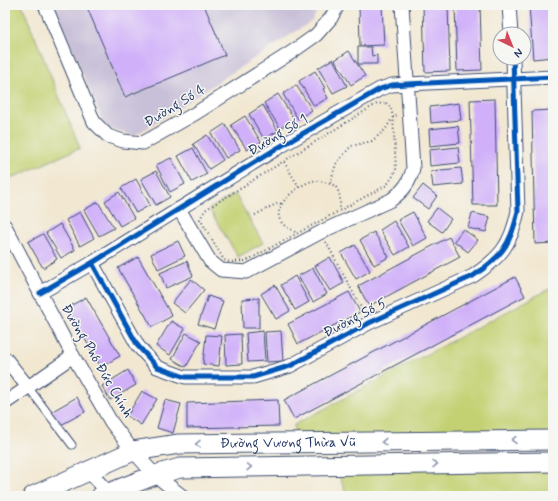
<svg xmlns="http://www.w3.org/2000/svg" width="558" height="501" viewBox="0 0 558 501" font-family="Mynerve,sans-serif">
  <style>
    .industrial { fill: #c8bfd8 }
    .green { fill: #c4d173; stroke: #708068 }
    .building { fill: #d0b1f9 }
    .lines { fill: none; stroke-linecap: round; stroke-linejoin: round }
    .lane-casing { stroke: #3b4b6f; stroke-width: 9 }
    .street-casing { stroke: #3b4b6f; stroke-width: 15 }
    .secondary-casing { stroke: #3b4b6f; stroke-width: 21 }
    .path { stroke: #3b4b6f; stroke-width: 2; stroke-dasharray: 1 3; stroke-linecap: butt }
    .lane { stroke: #fff; stroke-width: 7 }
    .street { stroke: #fff; stroke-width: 13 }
    .secondary { stroke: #fff; stroke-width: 19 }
    .cycleway-casing { stroke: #f6f6f2; stroke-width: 8 }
    .cycleway { stroke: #0057b8; stroke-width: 5 }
    .oneway { stroke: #8d97ae }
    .labels { text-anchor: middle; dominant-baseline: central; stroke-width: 3; stroke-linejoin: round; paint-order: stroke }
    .street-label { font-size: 14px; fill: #1b2f5e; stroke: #f6f6f2 }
  </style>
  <rect width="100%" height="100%" fill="#f6f6f2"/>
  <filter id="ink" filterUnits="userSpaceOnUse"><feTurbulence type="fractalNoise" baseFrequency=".025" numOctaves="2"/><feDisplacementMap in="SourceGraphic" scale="8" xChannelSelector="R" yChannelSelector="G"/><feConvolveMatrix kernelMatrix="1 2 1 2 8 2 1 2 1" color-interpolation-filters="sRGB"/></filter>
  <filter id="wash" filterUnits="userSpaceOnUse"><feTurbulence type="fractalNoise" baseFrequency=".012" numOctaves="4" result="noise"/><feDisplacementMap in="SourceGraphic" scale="16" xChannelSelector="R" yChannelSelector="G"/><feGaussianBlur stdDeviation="0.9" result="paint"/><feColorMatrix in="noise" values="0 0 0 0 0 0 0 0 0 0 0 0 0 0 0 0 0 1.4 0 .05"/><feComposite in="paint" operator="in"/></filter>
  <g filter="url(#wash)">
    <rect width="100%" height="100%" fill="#f2e8d2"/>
    <polygon class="industrial" points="54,5 320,5 312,21 134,136 105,127"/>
    <g class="green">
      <polygon points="5,5 22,5 80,148 5,181"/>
      <polygon points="235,194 263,243 238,257 209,209"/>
      <polygon points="551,288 553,288 553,439 296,443 294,425"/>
      <polygon points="553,462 553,496 347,496 335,465"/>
    </g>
    <g id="blocks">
      <g class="building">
        <polygon points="86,5 204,5 225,55 125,97"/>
        <polygon points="359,5 382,5 384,45 360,46"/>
        <polygon points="423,5 448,5 450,71 425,72"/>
        <polygon points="455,5 480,5 482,70 457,71"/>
        <polygon points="529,5 552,5 553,57 533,59"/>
        <polygon points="358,47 371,47 372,56 377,55 377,64 358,64"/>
        <polygon points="349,51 365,76 351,85 335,60"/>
        <polygon points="333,59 347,86 333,93 318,68"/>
        <polygon points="315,71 325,88 323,89 328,98 314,106 299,81"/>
        <polygon points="296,85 312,110 298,119 283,94"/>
        <polygon points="278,94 294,119 280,128 264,103"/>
        <polygon points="495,99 497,205 473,205 470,100"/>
        <polygon points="459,103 461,120 431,123 430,107"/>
        <polygon points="263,105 278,131 264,139 249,114"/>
        <polygon points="553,110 553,243 535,244 532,111"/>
        <polygon points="245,116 261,142 247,150 231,125"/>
        <polygon points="225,124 240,150 226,158 211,133"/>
        <polygon points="458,126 460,143 430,146 429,129"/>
        <polygon points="207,135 223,160 209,169 193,144"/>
        <polygon points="458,147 460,163 430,166 429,150"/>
        <polygon points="193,148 207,174 192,182 178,156"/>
        <polygon points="171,158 185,184 170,192 156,165"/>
        <polygon points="461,168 463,184 433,187 431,171"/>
        <polygon points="156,171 170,197 156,205 141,179"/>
        <polygon points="136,179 150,205 136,213 121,188"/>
        <polygon points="423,185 437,196 428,209 413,198"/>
        <polygon points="119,192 134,218 120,226 105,201"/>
        <polygon points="98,202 114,228 99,236 84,210"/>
        <polygon points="437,208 451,219 442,232 427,221"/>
        <polygon points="80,212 94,238 80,246 66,220"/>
        <polygon points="413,212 427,238 413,246 398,220"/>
        <polygon points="472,213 490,217 486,232 468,228"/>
        <polygon points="394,221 409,247 395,255 380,230"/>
        <polygon points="60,224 75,250 61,258 46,233"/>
        <polygon points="463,229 478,240 468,252 454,241"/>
        <polygon points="374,232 389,257 374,265 360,240"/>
        <polygon points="43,234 57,259 43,268 28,242"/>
        <polygon points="449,237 460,257 369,306 358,286"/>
        <polygon points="178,241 185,256 158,269 151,254"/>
        <polygon points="355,245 370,271 356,279 341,253"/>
        <polygon points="138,257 172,316 152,327 118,268"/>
        <polygon points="330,257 344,283 330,291 315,266"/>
        <polygon points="187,261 193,276 166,288 160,273"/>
        <polygon points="313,268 327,294 313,302 298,276"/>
        <polygon points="295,276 309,302 295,310 281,285"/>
        <polygon points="515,277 525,296 294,419 284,400"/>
        <polygon points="191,279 204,290 185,313 172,303"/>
        <polygon points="275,285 290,311 276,319 261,294"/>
        <polygon points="349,292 360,312 298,344 288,324"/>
        <polygon points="208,296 223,301 214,329 198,324"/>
        <polygon points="86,297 120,356 101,367 67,308"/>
        <polygon points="259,298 259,328 243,328 242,299"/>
        <polygon points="171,321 185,329 170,355 156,346"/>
        <polygon points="263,331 265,361 248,362 246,333"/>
        <polygon points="281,331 283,361 267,362 265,332"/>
        <polygon points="186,333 201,341 186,367 172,359"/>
        <polygon points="241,334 242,364 226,365 225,335"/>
        <polygon points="206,335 222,336 219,366 203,364"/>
        <polygon points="128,370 136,385 110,400 102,386"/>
        <polygon points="142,391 157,399 141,425 127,416"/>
        <polygon points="77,397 85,412 59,426 51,412"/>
        <polygon points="165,400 181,404 173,433 157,428"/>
        <polygon points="278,400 279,426 187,428 187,403"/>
      </g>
    </g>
  </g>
  <g filter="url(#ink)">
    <use href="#blocks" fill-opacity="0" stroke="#3b4b6f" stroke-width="1"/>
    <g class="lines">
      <defs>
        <polyline id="lane" points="28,387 72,445"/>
        <g id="street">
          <polyline points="45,5 94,122 108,136 123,141 143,143 196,113 292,52 316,35 331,18 338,5"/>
          <polyline points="509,5 511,34"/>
          <path d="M179 209 210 261 221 270 246 272 325 230 391 200C403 191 410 183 413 168L402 5"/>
          <polyline points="5,226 73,356 111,422 133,451 155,475 182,496"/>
          <path d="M92 263 138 346 157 367 185 377H253L290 366 369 323 473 276C501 257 511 245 518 211L513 58"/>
          <polyline points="40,293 92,263 276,149 380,89 392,85 408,84 553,77"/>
          <polyline points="5,358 28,387"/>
          <polyline points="5,403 73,356"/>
          <polyline points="88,471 112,496"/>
        </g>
        <g id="secondary">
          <path id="s1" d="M33 496 133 451 179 444 553 440"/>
          <polyline points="101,496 155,475 180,468 553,462"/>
        </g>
      </defs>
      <use href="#lane" class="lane-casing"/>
      <use href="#street" class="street-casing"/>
      <use href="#secondary" class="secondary-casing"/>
      <g class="path">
        <polygon points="386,103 391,108 393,117 396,169 393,176 387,185 246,261 230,262 224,260 200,219 205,210 368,109 377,104"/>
        <polyline points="284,162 299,187"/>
        <polyline points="330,183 336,164 351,146 372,141 385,130 393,117 398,115"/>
        <polyline points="255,215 278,203 282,204"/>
        <path d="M295 232C291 229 285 227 282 223 269 207 298 185 312 181 317 180 322 181 327 183 331 184 335 185 337 189 341 195 340 203 340 210"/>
        <polyline points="326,242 364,313"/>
      </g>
      <use href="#lane" class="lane"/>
      <use href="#street" class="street"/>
      <use href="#secondary" class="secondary"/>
      <defs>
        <g id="cycleway">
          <path d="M92 263 138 346 157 367 185 377H253L290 366 369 323 473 276C501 257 511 245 518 211L513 58"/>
          <polyline points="40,293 92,263 276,149 380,89 392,85 408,84 553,77"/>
        </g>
      </defs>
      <use href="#cycleway" class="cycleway-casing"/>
      <use href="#cycleway" class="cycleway"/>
    </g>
    <defs><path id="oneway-chevron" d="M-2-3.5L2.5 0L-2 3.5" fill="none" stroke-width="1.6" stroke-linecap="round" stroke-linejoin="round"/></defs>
    <g class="oneway">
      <use href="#oneway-chevron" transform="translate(514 440) rotate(179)"/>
      <use href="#oneway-chevron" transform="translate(384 442) rotate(179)"/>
      <use href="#oneway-chevron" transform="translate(198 444) rotate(179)"/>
      <use href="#oneway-chevron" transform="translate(435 464) rotate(-1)"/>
      <use href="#oneway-chevron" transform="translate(249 467) rotate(-1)"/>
    </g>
  </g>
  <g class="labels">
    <g class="street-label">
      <text transform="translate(175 106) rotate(-31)">Đường Số 4</text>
      <text transform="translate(278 135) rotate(-31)">Đường Số 1</text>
      <text transform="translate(355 318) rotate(-27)">Đường Số 5</text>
      <text transform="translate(97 361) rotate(60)">Đường Phó Đức Chính</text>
      <text stroke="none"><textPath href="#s1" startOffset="265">Đường Vương Thừa Vũ</textPath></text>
    </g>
  </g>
  <rect width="558" height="501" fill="none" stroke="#f6f6f2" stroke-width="20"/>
  <g transform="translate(512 46) rotate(137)"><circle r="19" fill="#f6f6f2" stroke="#9ea6b7"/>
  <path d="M0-3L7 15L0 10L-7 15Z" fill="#d1495b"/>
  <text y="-6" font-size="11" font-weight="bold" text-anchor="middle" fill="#1b2f5e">N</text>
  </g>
</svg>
